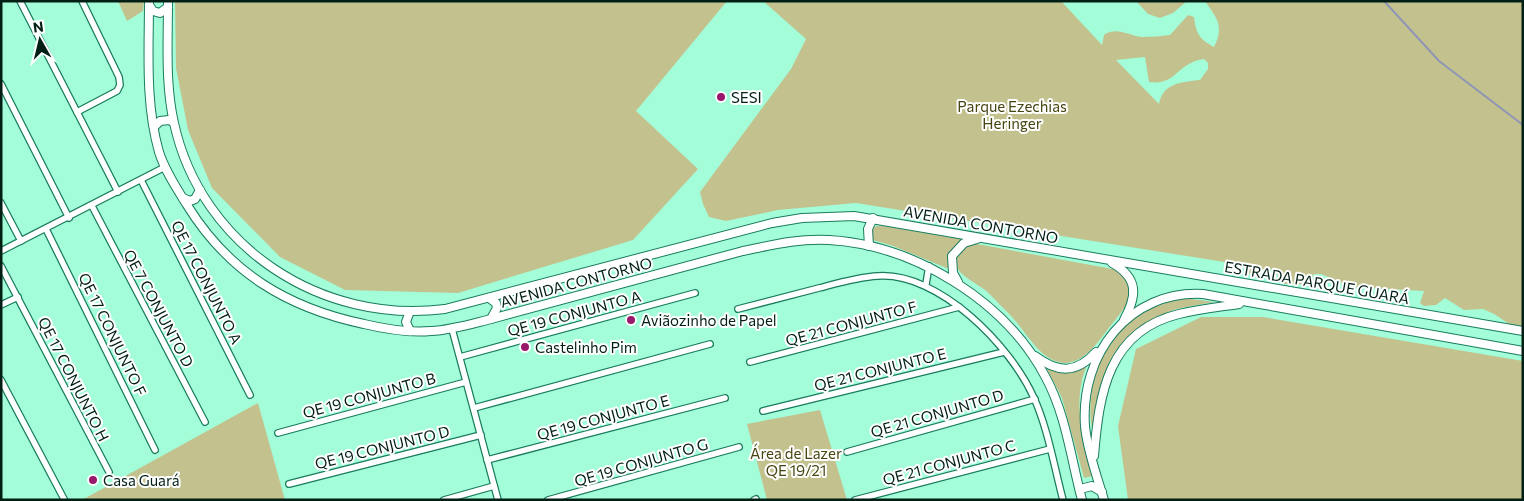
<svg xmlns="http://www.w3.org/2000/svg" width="1524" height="501" viewBox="0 0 1524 501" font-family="Commissioner,sans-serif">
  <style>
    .green { fill: #c3c28f; fill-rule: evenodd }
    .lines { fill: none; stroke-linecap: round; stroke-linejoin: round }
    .stream { stroke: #8e95b5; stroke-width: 2 }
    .street-casing { stroke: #197c5e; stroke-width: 8 }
    .secondary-casing { stroke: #197c5e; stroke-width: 10 }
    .street { stroke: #fff; stroke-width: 5.5 }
    .secondary { stroke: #fff; stroke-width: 8 }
    .poi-dot { fill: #9a186c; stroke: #fff; stroke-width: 2 }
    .labels { text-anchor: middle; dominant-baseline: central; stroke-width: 4; stroke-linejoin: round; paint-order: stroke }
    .poi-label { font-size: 15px; fill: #021f15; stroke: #fff; text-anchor: start }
    .park-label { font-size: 15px; fill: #474512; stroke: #fff }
    .street-label { font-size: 15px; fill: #021f15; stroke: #fff }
  </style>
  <rect width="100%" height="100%" fill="#a3fdd9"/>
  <g class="green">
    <polygon points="118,1 144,1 143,11 127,21"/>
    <polygon points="175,1 727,1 636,111 698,169 633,240 458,293 345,290 280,257 212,188 188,130 176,68"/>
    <path d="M763 1H1061L1102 45 1104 35C1116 26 1129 36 1142 37 1152 37 1161 36 1170 35L1188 15 1194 17C1196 33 1199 39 1214 47 1225 26 1216 17 1205 1H1523V333L1494 314 1483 309 1464 310 1445 298 1436 305 1424 306 1420 303 1424 291 1351 287 1321 274H1314L1308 284H1285L1273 270 1266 267C1259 273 1254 276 1245 272L1243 265 856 203 778 210 726 221 709 217 703 204 700 192 791 69 806 39ZM1145 57 1149 82C1177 86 1176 63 1204 59L1208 63V69L1200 80C1181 82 1163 83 1159 104L1116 60Z"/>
    <polygon points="1136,1 1187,1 1173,13 1160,18 1148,14"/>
    <path d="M876 226H884L962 239C951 248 949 255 949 269L893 246 873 240 870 231Z"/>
    <path d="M977 244 1118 270C1136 289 1132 299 1116 319 1103 334 1088 362 1066 363 1041 363 1027 333 1012 317 1003 308 994 298 985 290 977 284 967 279 960 272 948 257 963 245 977 244Z"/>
    <path d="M1191 299 1215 302C1202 304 1189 306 1177 309 1170 311 1163 315 1156 318 1105 343 1098 384 1094 436 1080 386 1109 318 1160 302 1170 299 1181 299 1191 299Z"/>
    <polygon points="1201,317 1263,317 1523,361 1523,500 1128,500 1118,426 1136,349"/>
    <path d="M1087 365C1071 403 1084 438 1093 476L1084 478 1062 398 1046 367 1073 370Z"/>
    <polygon points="258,403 285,500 82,500"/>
    <polygon points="820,410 847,500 767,500 747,424"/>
  </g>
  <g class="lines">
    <polyline class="stream" points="1384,1 1439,61 1523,125"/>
    <defs>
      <g id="street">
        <polyline points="20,1 118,192"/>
        <polyline points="1,84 69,218"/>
        <polyline points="77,112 117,91 120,85 119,77 82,1"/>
        <polyline points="141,180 250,395"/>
        <polyline points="1,203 21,241"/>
        <polyline points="92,206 205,422"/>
        <polyline points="46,229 155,450"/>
        <polyline points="1,251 165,167"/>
        <polyline points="1,266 109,472"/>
        <polyline points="926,284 929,266"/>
        <polyline points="1,305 18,297"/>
        <path d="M738 309C765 302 792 295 819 288 838 283 858 277 878 276 939 272 1011 346 1034 398 1048 429 1054 466 1063 500"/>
        <polyline points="452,329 498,500"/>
        <polyline points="460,357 695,293"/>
        <polyline points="750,362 959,307"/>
        <polyline points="1,380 64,499"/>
        <polyline points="474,408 710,344"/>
        <polyline points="763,411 1004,352"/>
        <polyline points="278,433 466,382"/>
        <polyline points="847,452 1035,399"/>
        <polyline points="487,460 725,398"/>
        <polyline points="289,484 481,435"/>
        <polyline points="444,500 494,486"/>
        <polyline points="548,500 739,447"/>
        <polyline points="754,500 756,499"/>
        <polyline points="855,500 1050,449"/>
      </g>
      <g id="secondary">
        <path d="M149 1C149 51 145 103 159 152 165 171 177 189 187 205 229 273 288 308 364 324 385 329 409 333 431 331 452 330 471 324 491 319L743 251C772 245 800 238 829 240 915 245 1005 301 1045 376 1066 414 1071 459 1082 500"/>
        <path d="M168 1C168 41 165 84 174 123 201 247 322 325 445 309L772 223 802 218 854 216 1523 331"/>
        <polyline points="149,5 153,11 160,13 168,7"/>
        <polyline points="154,127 160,121 169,120 173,122"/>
        <polyline points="183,198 190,201 195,199 200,190"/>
        <polyline points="869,246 868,229 873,218"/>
        <path d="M1112 263C1139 278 1137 296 1124 320"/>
        <polyline points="958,282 953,273 952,256 964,243 977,239"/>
        <polyline points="489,298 496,303 497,308 491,319"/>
        <polyline points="410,331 406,322 410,311"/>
        <path d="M1035 356C1058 373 1076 374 1096 352"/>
        <path d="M1094 456C1099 394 1108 331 1179 314 1199 309 1219 307 1239 304"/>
        <polyline points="1080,489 1092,486 1102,492"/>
        <path d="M1104 500C1097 476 1087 450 1085 426 1080 354 1129 290 1203 294L1523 351"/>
      </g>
    </defs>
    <use href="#street" class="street-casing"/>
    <use href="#secondary" class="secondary-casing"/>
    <use href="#street" class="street"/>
    <use href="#secondary" class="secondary"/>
  </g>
  <g class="poi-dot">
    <circle cx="721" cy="97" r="5"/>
    <circle cx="631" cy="320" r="5"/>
    <circle cx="525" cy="347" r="5"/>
    <circle cx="93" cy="480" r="5"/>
  </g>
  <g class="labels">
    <g class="poi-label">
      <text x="731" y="97">SESI</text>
      <text x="641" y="320">Aviãozinho de Papel</text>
      <text x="535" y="347">Castelinho Pim</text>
      <text x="103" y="480">Casa Guará</text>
    </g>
    <g class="park-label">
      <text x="1012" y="106">Parque Ezechias<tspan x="1012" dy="17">Heringer</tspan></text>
      <text x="796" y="453">Área de Lazer<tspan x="796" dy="17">QE 19/21</tspan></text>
    </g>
    <g class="street-label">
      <text transform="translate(981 224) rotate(10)">AVENIDA CONTORNO</text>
      <text transform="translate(207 282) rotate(63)">QE 17 CONJUNTO A</text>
      <text transform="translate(576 282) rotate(-15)">AVENIDA CONTORNO</text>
      <text transform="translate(1317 282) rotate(10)">ESTRADA PARQUE GUARÁ</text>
      <text transform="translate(159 308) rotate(62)">QE 7 CONJUNTO D</text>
      <text transform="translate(574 313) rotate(-15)">QE 19 CONJUNTO A</text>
      <text transform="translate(851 323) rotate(-15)">QE 21 CONJUNTO F</text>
      <text transform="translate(113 334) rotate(64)">QE 17 CONJUNTO F</text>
      <text transform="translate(880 369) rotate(-14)">QE 21 CONJUNTO E</text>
      <text transform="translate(74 379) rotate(63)">QE 17 CONJUNTO H</text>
      <text transform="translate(369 395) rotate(-15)">QE 19 CONJUNTO B</text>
      <text transform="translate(937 413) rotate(-16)">QE 21 CONJUNTO D</text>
      <text transform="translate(603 417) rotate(-15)">QE 19 CONJUNTO E</text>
      <text transform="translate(382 447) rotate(-14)">QE 19 CONJUNTO D</text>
      <text transform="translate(641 462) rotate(-16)">QE 19 CONJUNTO G</text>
      <text transform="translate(949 462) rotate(-15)">QE 21 CONJUNTO C</text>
    </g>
  </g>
  <rect width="1524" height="501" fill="none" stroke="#021f15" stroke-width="5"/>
  <g transform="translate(40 40) rotate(352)" stroke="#ffffff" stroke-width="4" paint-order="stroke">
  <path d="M0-4L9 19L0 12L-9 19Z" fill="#021f15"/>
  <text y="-8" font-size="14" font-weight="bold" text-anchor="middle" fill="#021f15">N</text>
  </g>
</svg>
